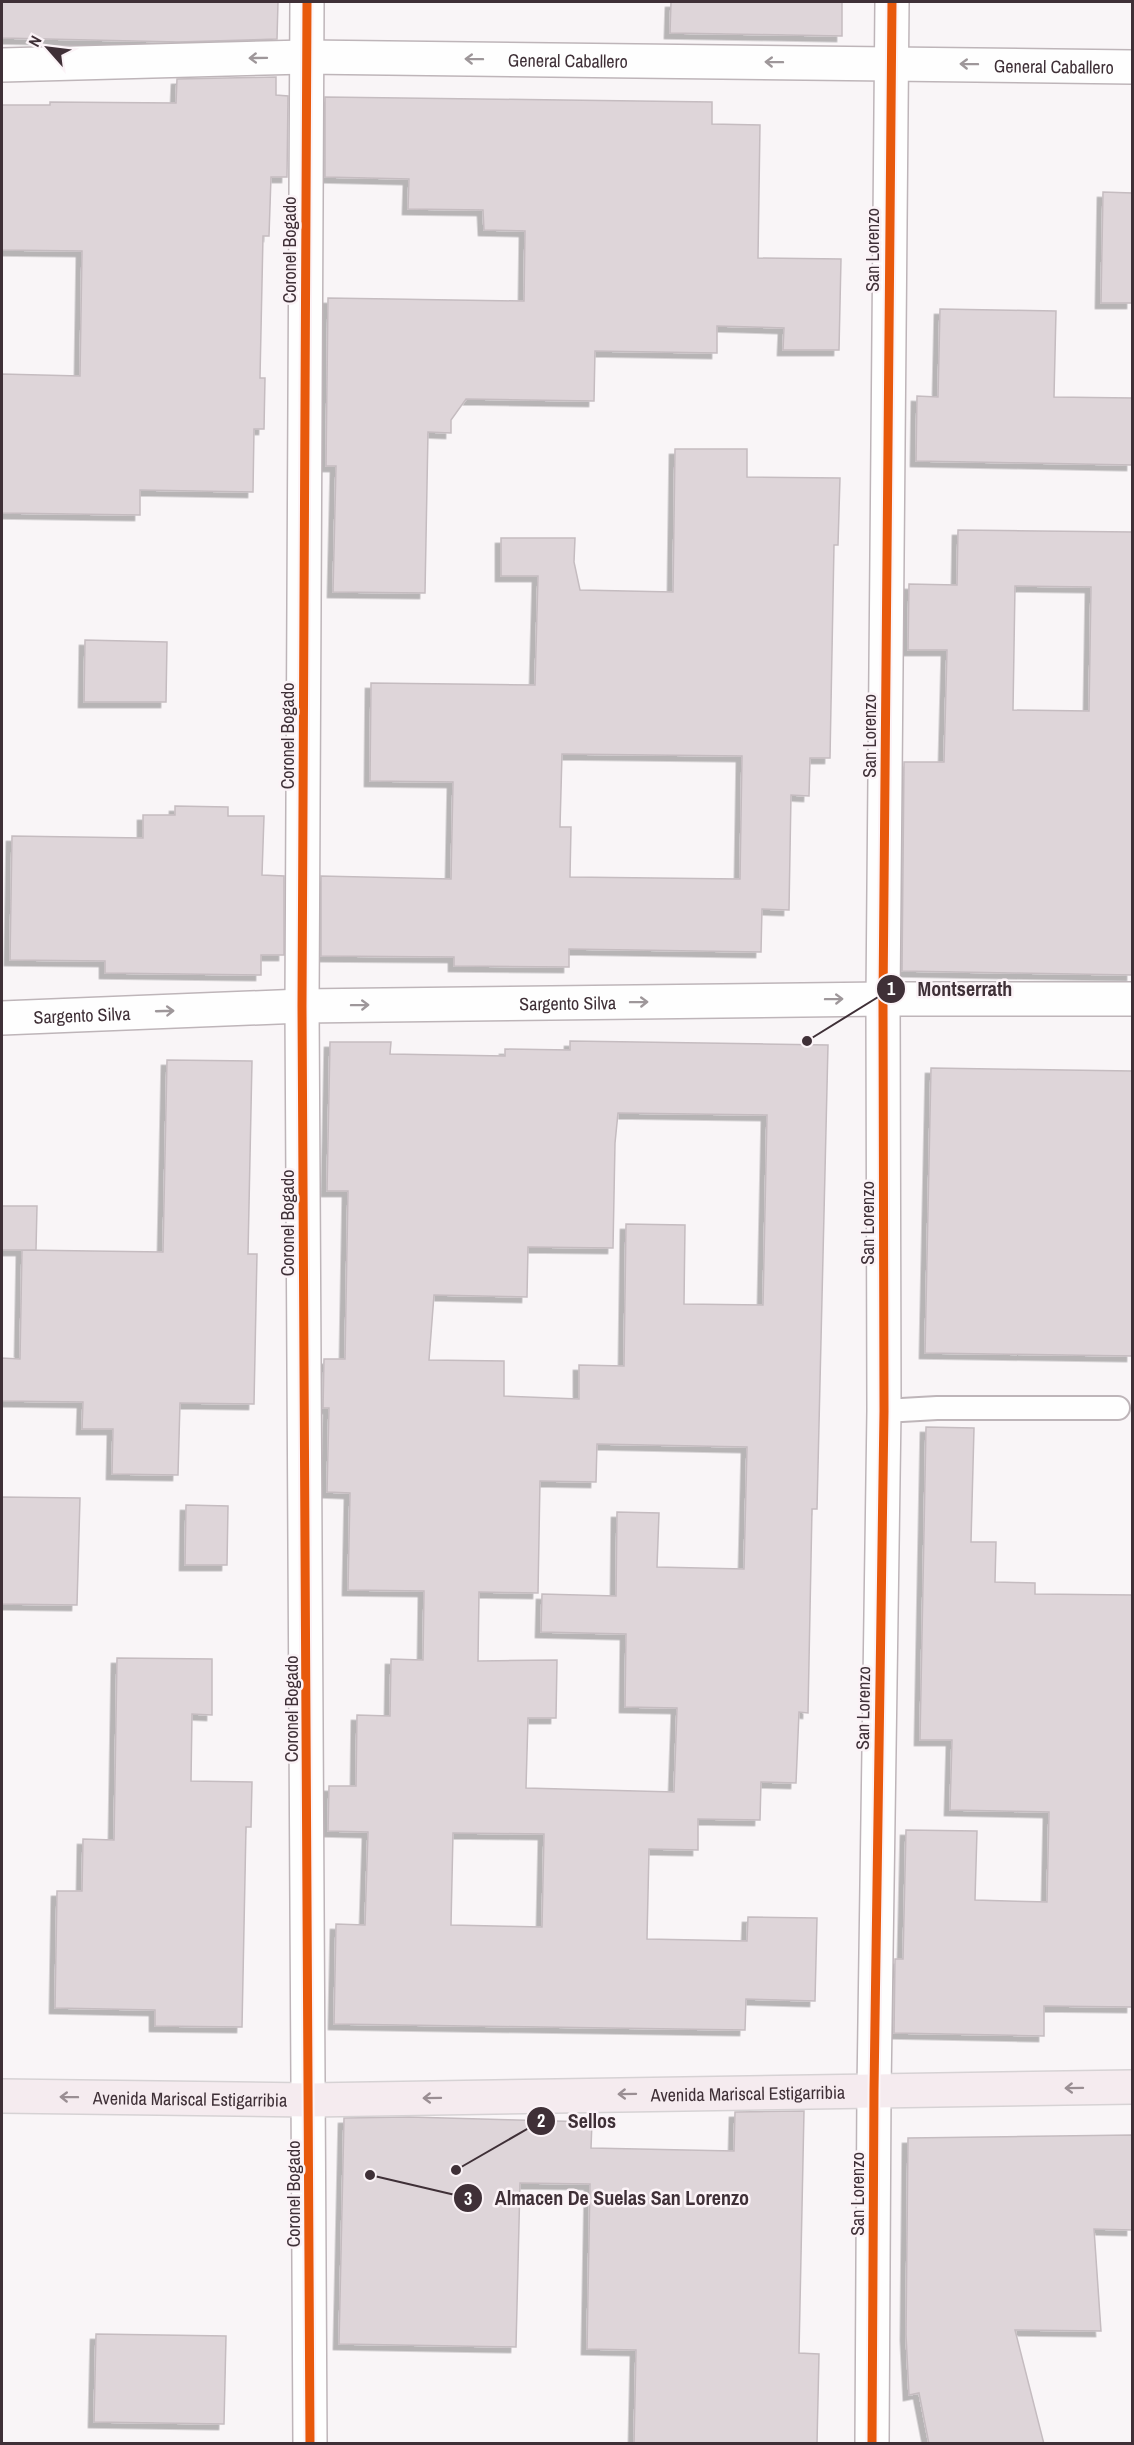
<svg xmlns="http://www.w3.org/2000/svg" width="1134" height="2445" viewBox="0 0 1134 2445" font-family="'Archivo Narrow',sans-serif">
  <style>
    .building { fill: #ded5d9; stroke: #c5bcc0; stroke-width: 1.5; fill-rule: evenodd; filter: url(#shadow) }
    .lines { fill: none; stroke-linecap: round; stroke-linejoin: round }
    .lane-casing { stroke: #beb5b9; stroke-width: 26 }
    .street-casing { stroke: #beb5b9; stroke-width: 36 }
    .highway-casing { stroke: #d6d2d4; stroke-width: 36 }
    .lane { stroke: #fefefe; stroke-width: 22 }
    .street { stroke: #fefefe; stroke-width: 33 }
    .highway { stroke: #f5ebef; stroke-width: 33 }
    .cycleway-casing { stroke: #fbf3f7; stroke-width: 13 }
    .cycleway { stroke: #e8590c; stroke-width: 9 }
    .oneway { stroke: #9e979a }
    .oneway2 { stroke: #9a8e93 }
    .labels { text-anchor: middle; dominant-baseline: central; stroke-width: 5; stroke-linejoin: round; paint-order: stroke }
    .street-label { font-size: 18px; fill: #3f3037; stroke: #fbf3f7 }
    .leader { fill: none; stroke: #3f3037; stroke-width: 2 }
    .callout-dot { fill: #3f3037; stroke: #fbf3f7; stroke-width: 2 }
    .mark-label { font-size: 18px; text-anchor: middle; font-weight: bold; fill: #fff }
    .callout-label { font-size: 20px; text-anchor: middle; font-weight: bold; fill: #3f3037; stroke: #fbf3f7; stroke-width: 5; stroke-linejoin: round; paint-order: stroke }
  </style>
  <defs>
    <filter id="shadow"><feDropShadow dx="-5.5" dy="5.5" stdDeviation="0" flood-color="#0004"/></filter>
  </defs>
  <rect width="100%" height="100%" fill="#f9f5f7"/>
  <g class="building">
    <polygon points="2,2 278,2 277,39 178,42 2,38"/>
    <polygon points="671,2 842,2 842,36 670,33"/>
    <polygon points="276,77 276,95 288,96 287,177 271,177 269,236 263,236 260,378 265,378 264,429 254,429 253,492 140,490 140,515 2,513 2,374 80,376 82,251 2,250 2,105 50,105 50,102 176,103 177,79"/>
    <polygon points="325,97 712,102 712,124 760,125 758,258 841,259 839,350 783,350 784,328 717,326 717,353 595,351 594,401 466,399 451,420 451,433 428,432 425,593 333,592 336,466 326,466 328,298 524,301 525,231 484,230 483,210 408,209 409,179 325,177"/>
    <polygon points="1103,192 1132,193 1132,303 1101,303"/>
    <polygon points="940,309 1056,311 1054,397 1132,398 1132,465 916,461 917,396 938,397"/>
    <path d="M675 449H747V477L840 478 838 545H834L830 758H810L809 796 791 795 789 910 762 909 761 952 569 949V967L454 966V957L321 956V876L451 879 453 782 370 781 371 683 535 685 538 576H501V538H575L574 562 580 590 673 592ZM562 754 742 756 740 879 570 877 571 827H560Z"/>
    <path d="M958 530 1132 532V975L902 971 904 762H944L947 650H908L909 584 957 585ZM1015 586 1091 587 1089 711 1013 710Z"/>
    <polygon points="85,640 167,642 166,702 84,702"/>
    <polygon points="175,806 228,807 228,816 264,816 262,875 284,876 284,955 261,955 261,975 105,973 105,961 10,960 12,836 143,838 143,815 175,815"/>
    <path d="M570 1041 828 1045 817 1509H812L808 1713 799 1712 796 1783 761 1782 760 1820 698 1819V1850L649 1849 647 1939 747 1941 748 1917 817 1918 815 2001 746 1999 745 2030 334 2024 336 1924 365 1925 368 1832 328 1831 329 1786H356L357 1715 390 1716 391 1659 423 1660 424 1591 348 1590 350 1493 327 1492 329 1408H323L324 1359H345L348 1191H327L330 1042H391L390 1054 505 1056V1049L570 1050ZM618 1113 767 1115 763 1305 684 1304 685 1225 626 1224 624 1366 579 1365V1399L504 1396V1361L429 1360 434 1295 527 1297 528 1247 613 1248 615 1143ZM597 1444 747 1447 744 1569 657 1567 659 1513 617 1512 616 1596 542 1594 541 1632 626 1634 625 1707 677 1708 674 1792 526 1788 528 1718H556L557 1660 478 1661 479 1592 538 1593 540 1481 596 1482ZM453 1833 544 1834 542 1927 451 1925Z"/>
    <polygon points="167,1060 252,1061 248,1254 257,1254 254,1404 180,1403 178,1475 112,1474 113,1429 82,1429 83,1402 2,1401 2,1358 20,1359 22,1250 163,1252"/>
    <polygon points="931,1068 1132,1071 1132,1356 925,1353"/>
    <polygon points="2,1206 37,1206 36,1250 2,1250"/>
    <polygon points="926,1427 974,1428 971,1542 996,1542 995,1582 1035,1583 1035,1594 1132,1595 1132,2007 1044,2006 1044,2036 894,2033 895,1959 903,1959 906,1830 977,1831 975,1900 1047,1902 1049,1812 950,1810 952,1740 920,1740"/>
    <polygon points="2,1497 80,1498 77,1605 2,1604"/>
    <polygon points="186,1505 228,1506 227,1565 185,1565"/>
    <polygon points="117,1658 212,1659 212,1715 192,1714 191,1781 252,1782 251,1827 246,1827 242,2027 155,2026 155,2010 55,2008 57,1891 82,1891 83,1839 114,1840"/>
    <polygon points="804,2111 799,2353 819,2354 817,2444 634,2444 636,2350 587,2349 590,2184 520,2183 516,2347 339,2344 344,2118 409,2117 592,2122 591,2148 734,2151 735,2112"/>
    <polygon points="1132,2135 1132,2230 1094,2229 1101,2331 1015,2330 1044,2444 929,2444 919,2393 909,2395 906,2335 908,2138"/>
    <polygon points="96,2334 226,2336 224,2424 94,2422"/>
  </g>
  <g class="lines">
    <defs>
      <polyline id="lane" points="884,1411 937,1408 1118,1408"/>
      <g id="street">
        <polyline points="307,2 302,1006 310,2444"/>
        <path id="s1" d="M2 65 306 57 1132 67"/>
        <path id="s2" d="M2 1018 302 1006 883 999H1132"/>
        <polyline points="872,2444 874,2090 884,1411 883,999 892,2"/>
      </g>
      <g id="highway">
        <path id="s3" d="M2 2096 310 2100 1132 2087"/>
      </g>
    </defs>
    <use href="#lane" class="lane-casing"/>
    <use href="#street" class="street-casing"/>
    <use href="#highway" class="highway-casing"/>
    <use href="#lane" class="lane"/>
    <use href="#street" class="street"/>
    <use href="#highway" class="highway"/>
    <defs>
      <g id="cycleway">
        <polyline points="307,2 302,1006 310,2444"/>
        <polyline points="872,2444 874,2090 884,1411 883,999 892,2"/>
      </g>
    </defs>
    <use href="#cycleway" class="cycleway-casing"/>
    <use href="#cycleway" class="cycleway"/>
  </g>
  <defs><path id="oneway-shaft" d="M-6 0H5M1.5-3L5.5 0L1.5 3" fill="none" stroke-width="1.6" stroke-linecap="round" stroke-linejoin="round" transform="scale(1.5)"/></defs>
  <g class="oneway">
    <use href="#oneway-shaft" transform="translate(258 58) rotate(179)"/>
    <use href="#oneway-shaft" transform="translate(474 59) rotate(-179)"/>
    <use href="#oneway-shaft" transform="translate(774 62) rotate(-179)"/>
    <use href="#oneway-shaft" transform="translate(969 64) rotate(-179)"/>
    <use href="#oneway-shaft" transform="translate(834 999) rotate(-1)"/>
    <use href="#oneway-shaft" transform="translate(639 1002) rotate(-1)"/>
    <use href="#oneway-shaft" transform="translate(360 1005) rotate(-1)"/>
    <use href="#oneway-shaft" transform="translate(165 1011) rotate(-2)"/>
  </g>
  <g class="oneway2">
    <use href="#oneway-shaft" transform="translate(1074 2088) rotate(179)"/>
    <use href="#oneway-shaft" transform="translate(627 2094) rotate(179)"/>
    <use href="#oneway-shaft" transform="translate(69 2097) rotate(-179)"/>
    <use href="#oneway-shaft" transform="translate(432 2098) rotate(179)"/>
  </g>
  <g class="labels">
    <g class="street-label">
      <text stroke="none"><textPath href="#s1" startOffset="566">General Caballero</textPath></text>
      <text stroke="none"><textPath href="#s1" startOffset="1052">General Caballero</textPath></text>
      <text transform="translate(289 250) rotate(-90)">Coronel Bogado</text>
      <text transform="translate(872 250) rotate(-90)">San Lorenzo</text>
      <text transform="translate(287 736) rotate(-90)">Coronel Bogado</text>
      <text transform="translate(869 736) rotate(-90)">San Lorenzo</text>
      <text stroke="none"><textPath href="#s2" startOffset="566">Sargento Silva</textPath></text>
      <text stroke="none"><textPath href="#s2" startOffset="80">Sargento Silva</textPath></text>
      <text transform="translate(287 1223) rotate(-90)">Coronel Bogado</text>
      <text transform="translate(867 1223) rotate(-90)">San Lorenzo</text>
      <text transform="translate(863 1708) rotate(-89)">San Lorenzo</text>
      <text transform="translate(291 1709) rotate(-90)">Coronel Bogado</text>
      <text stroke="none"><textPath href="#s3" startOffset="746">Avenida Mariscal Estigarribia</textPath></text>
      <text stroke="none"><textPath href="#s3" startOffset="188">Avenida Mariscal Estigarribia</textPath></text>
      <text transform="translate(293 2194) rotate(-90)">Coronel Bogado</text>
      <text transform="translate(857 2194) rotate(-90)">San Lorenzo</text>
    </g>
  </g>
  <path class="leader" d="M807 1041L891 989M456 2170L541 2121M370 2175L468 2198"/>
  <g class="callout-dot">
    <circle cx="807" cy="1041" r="6"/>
    <circle cx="456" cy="2170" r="6"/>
    <circle cx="370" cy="2175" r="6"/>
    <circle cx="891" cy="989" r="15"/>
    <circle cx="541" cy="2121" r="15"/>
    <circle cx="468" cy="2198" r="15"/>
  </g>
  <g class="mark-label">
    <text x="891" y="995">1</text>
    <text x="541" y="2127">2</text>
    <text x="468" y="2205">3</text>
  </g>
  <g class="callout-label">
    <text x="965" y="996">Montserrath</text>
    <text x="592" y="2128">Sellos</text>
    <text x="622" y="2205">Almacen De Suelas San Lorenzo</text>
  </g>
  <rect width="1134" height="2445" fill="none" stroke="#3f3037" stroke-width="6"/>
  <g transform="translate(48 48) rotate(298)" stroke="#fbf3f7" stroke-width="4.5" paint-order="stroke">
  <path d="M0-4.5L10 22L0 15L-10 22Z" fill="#3f3037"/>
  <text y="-9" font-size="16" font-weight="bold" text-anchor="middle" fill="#3f3037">N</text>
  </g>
</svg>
